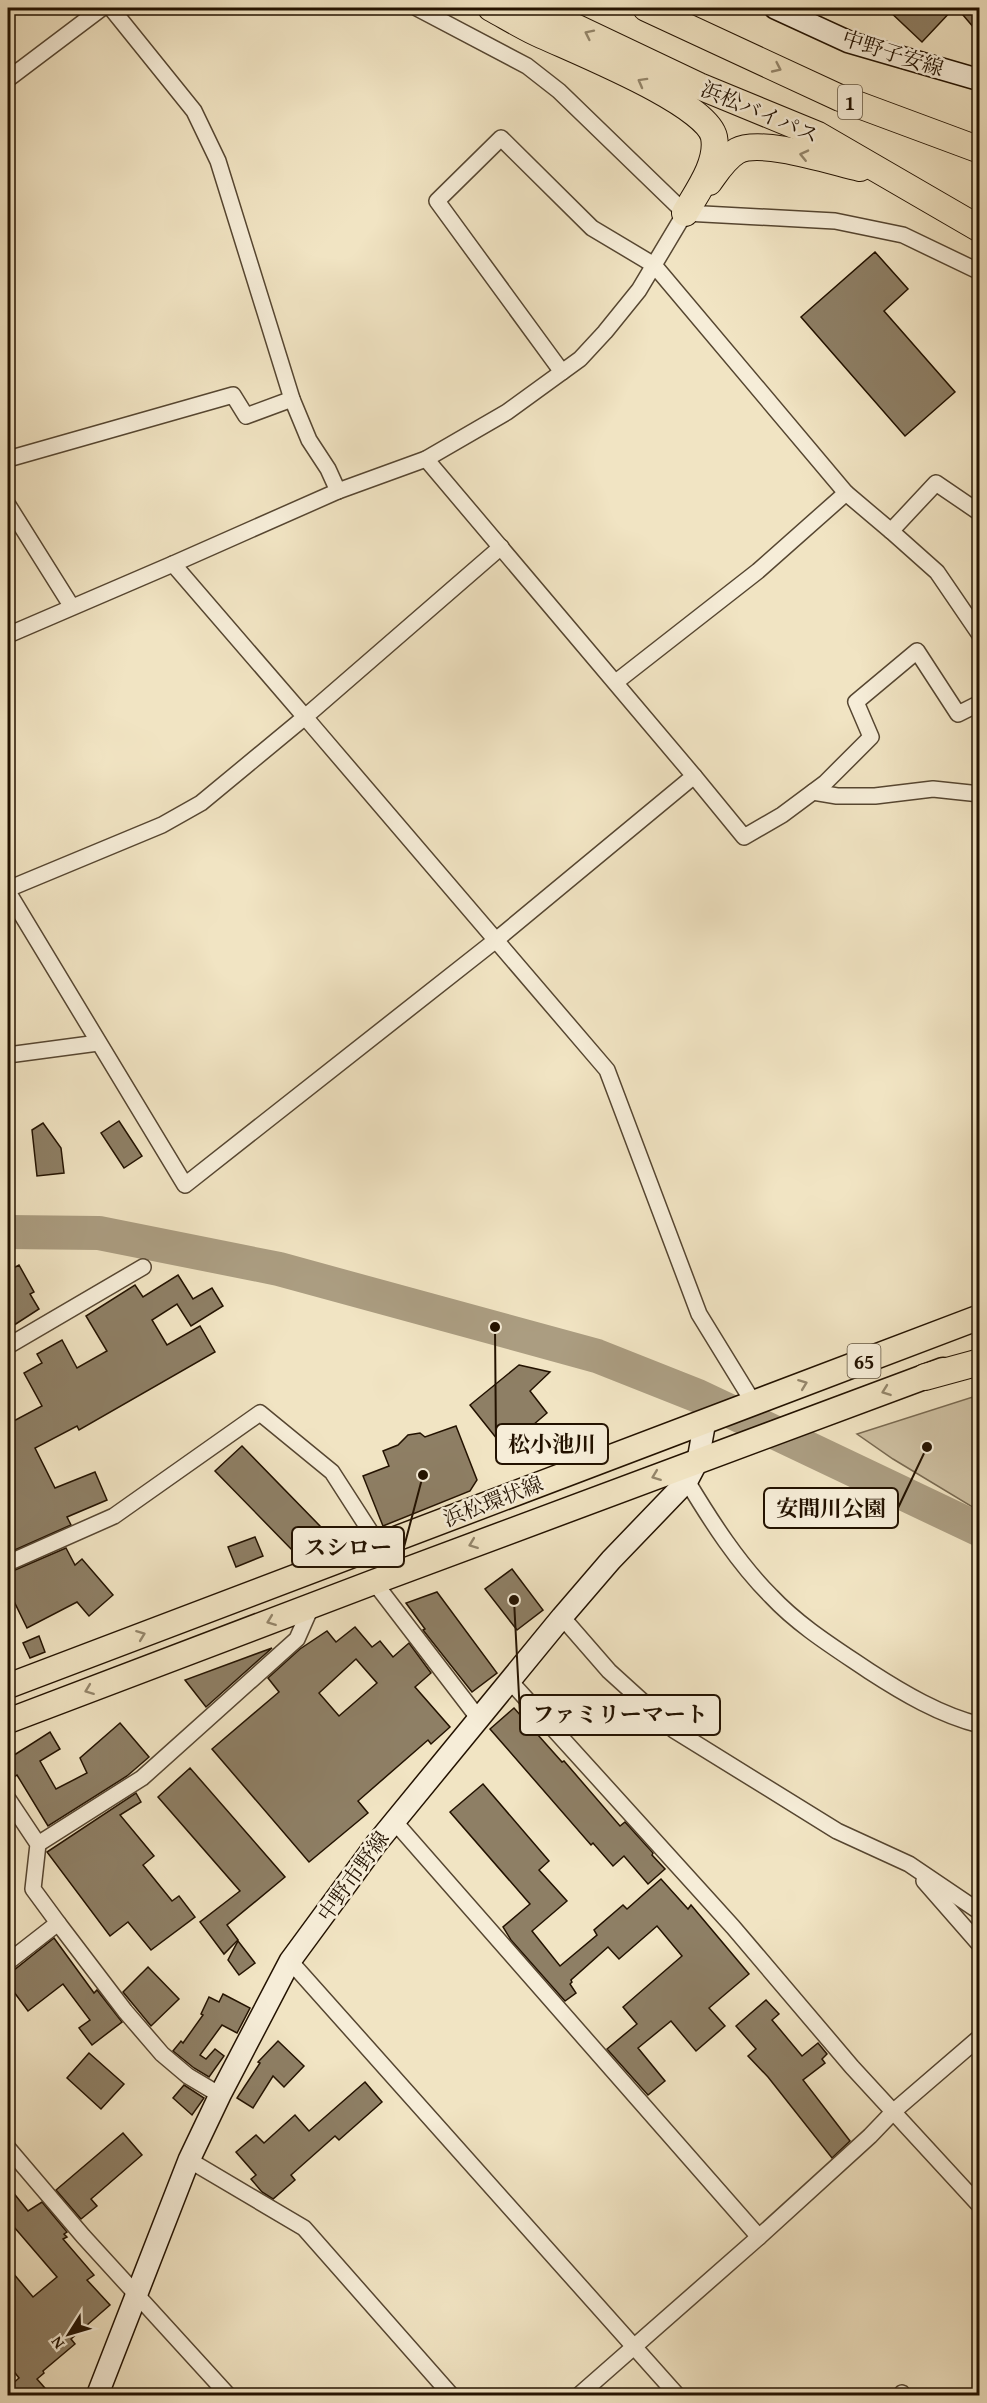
<svg xmlns="http://www.w3.org/2000/svg" width="987" height="2403" viewBox="0 0 987 2403" font-family="'Gentium Book Plus','Noto Serif JP',serif">
  <style>
    .green { fill: #cec0a2; stroke: #786951; stroke-width: 1.5 }
    .lines { fill: none; stroke-linecap: round; stroke-linejoin: round }
    .river { stroke: #ab9d81; stroke-width: 34 }
    .building { fill: #8e7f65; stroke: #231200; stroke-width: 1.5; fill-rule: evenodd }
    .minor-casing { stroke: #564631; stroke-width: 18 }
    .secondary-casing { stroke: #231200; stroke-width: 24 }
    .primary-casing { stroke: #231200; stroke-width: 27 }
    .trunk-casing { stroke: #231200; stroke-width: 28 }
    .minor { stroke: #f6edd8; stroke-width: 15 }
    .secondary { stroke: #f6edd8; stroke-width: 21 }
    .primary { stroke: #f1e4c3; stroke-width: 24 }
    .trunk { stroke: #f1e4c3; stroke-width: 26 }
    .oneway { stroke: #94866b }
    .labels { text-anchor: middle; dominant-baseline: central; stroke-width: 5; stroke-linejoin: round; paint-order: stroke }
    .shield { fill: #f6edd8; stroke: #625441; stroke-width: 1.5 }
    .shield-label { font-size: 20px; font-weight: bold; fill: #231200 }
    .street-label { font-size: 21px; fill: #231200; stroke: #f6edd8 }
    .leader { fill: none; stroke: #231200; stroke-width: 2 }
    .callout-dot { fill: #231200; stroke: #f6edd8; stroke-width: 2 }
    .callout { fill: #f6edd8; stroke: #231200; stroke-width: 2 }
    .callout-label { font-size: 22px; text-anchor: middle; font-weight: bold; fill: #231200 }
  </style>
  <rect width="100%" height="100%" fill="#f1e4c3"/>
  <filter id="stains"><feTurbulence type="fractalNoise" baseFrequency=".00333" numOctaves="4"/><feColorMatrix values="0 0 0 0 .2 0 0 0 0 .09 0 0 0 0 .02 0 0 0 .5 -.17"/></filter>
  <radialGradient id="worn" r=".72"><stop offset=".6" stop-color="#630" stop-opacity="0"/><stop offset="1" stop-color="#630" stop-opacity=".3"/></radialGradient>
  <polygon class="green" points="979,1395 979,1511 893,1459 857,1434"/>
  <g class="lines">
    <polyline class="river" points="8,1232 99,1233 279,1269 597,1356 698,1396 980,1530"/>
  </g>
  <g class="building">
    <polygon points="886,8 954,8 922,42"/>
    <polygon points="957,8 980,8 980,35"/>
    <polygon points="875,252 908,289 884,311 955,392 905,436 801,317"/>
    <polygon points="119,1121 142,1156 124,1168 101,1133"/>
    <polygon points="43,1123 61,1148 64,1173 37,1176 32,1130"/>
    <polygon points="19,1265 34,1292 30,1294 39,1309 8,1329 8,1271"/>
    <polygon points="178,1275 193,1299 212,1288 223,1306 191,1326 177,1304 152,1320 167,1345 200,1326 215,1352 79,1430 77,1426 35,1448 55,1488 95,1472 107,1500 67,1517 71,1525 8,1553 8,1424 42,1406 24,1373 42,1363 37,1354 62,1340 77,1368 107,1351 86,1316 135,1285 143,1297"/>
    <polygon points="519,1365 550,1372 530,1391 547,1413 505,1449 470,1405"/>
    <polygon points="456,1426 477,1480 470,1491 383,1526 363,1476 389,1466 383,1451 398,1445 408,1435 420,1433 425,1437"/>
    <polygon points="242,1446 320,1526 294,1552 215,1471"/>
    <polygon points="255,1537 263,1556 236,1567 228,1547"/>
    <polygon points="66,1548 75,1565 82,1559 113,1595 89,1616 77,1602 27,1628 8,1589 8,1573"/>
    <polygon points="512,1569 543,1610 517,1630 485,1589"/>
    <polygon points="437,1592 497,1673 472,1692 423,1630 425,1629 406,1603"/>
    <path d="M355 1627 372 1647 380 1641 393 1657 409 1643 431 1673 415 1687 450 1727 431 1744 428 1740 358 1801 368 1813 309 1862 212 1749 279 1692 268 1678 300 1649 327 1631 336 1642ZM356 1659 377 1683 339 1716 319 1693Z"/>
    <polygon points="39,1636 45,1652 30,1658 23,1643"/>
    <polygon points="272,1648 206,1707 185,1680"/>
    <polygon points="514,1708 562,1762 564,1761 620,1826 625,1822 653,1853 652,1855 665,1869 648,1884 624,1856 613,1866 593,1843 591,1845 490,1729"/>
    <polygon points="120,1723 149,1757 127,1776 48,1826 17,1775 8,1781 8,1759 50,1732 60,1749 40,1761 56,1789 87,1773 80,1758"/>
    <polygon points="190,1768 285,1877 227,1925 238,1940 224,1954 200,1922 240,1891 158,1797"/>
    <polygon points="483,1784 549,1861 539,1870 567,1901 532,1931 560,1966 597,1935 594,1930 623,1905 627,1909 661,1879 688,1909 691,1905 749,1974 709,2008 725,2026 696,2051 671,2021 638,2048 665,2081 648,2095 607,2049 637,2024 623,2007 682,1956 657,1926 619,1959 608,1947 571,1980 572,1982 570,1984 576,1993 565,2001 511,1940 503,1927 530,1904 450,1812"/>
    <polygon points="136,1793 141,1802 120,1815 154,1856 143,1865 172,1901 179,1896 195,1917 151,1950 128,1922 110,1936 47,1852"/>
    <polygon points="54,1938 94,1993 97,1990 122,2022 92,2045 79,2028 90,2020 63,1984 28,2011 8,1984 8,1972 14,1970"/>
    <polygon points="238,1941 255,1963 239,1975 228,1960"/>
    <polygon points="148,1967 179,1999 151,2026 123,1992"/>
    <polygon points="223,1994 250,2008 237,2033 222,2025 200,2055 206,2059 215,2049 224,2056 209,2077 194,2068 173,2051 181,2041 183,2043 203,2015 201,2014 209,1997 219,2002"/>
    <polygon points="766,2000 779,2014 772,2020 802,2056 818,2043 827,2054 822,2059 825,2063 803,2080 850,2141 832,2158 768,2077 748,2056 756,2049 736,2026"/>
    <polygon points="278,2041 304,2066 284,2087 273,2076 253,2108 237,2098 260,2063 258,2062"/>
    <polygon points="89,2053 124,2084 101,2109 67,2078"/>
    <polygon points="365,2082 382,2102 339,2140 335,2136 291,2175 295,2180 273,2199 262,2192 251,2179 256,2175 236,2152 256,2135 264,2143 295,2115 309,2131"/>
    <polygon points="184,2085 204,2098 192,2115 173,2098"/>
    <polygon points="123,2133 142,2155 91,2199 97,2206 81,2219 56,2190"/>
    <polygon points="8,2186 28,2211 42,2202 67,2232 64,2234 67,2237 63,2239 94,2275 87,2280 110,2305 71,2339 75,2344 43,2371 44,2373 37,2379 52,2396 18,2396 10,2386 19,2378 8,2364 8,2267 33,2297 57,2277 8,2220"/>
  </g>
  <g class="lines">
    <defs>
      <g id="minor">
        <polyline points="111,8 194,111 218,161 292,399 309,440 328,469 338,491"/>
        <polyline points="417,8 527,66 559,91 685,213 835,221 903,235 980,272"/>
        <polyline points="8,79 102,8"/>
        <polyline points="562,372 437,201 501,138 592,228 654,265 846,493"/>
        <polyline points="8,459 233,395 246,416 292,399"/>
        <polyline points="8,505 72,607"/>
        <polyline points="891,531 937,572 980,635"/>
        <polyline points="501,547 305,717 607,1070 699,1314 753,1402"/>
        <polyline points="8,635 173,564 338,491 426,459 507,412 580,359 605,332 639,290 685,213"/>
        <polyline points="616,682 758,571 846,493 891,531 936,483 980,513"/>
        <polyline points="694,776 744,837 782,815 825,783 871,737 856,702 917,651 958,714 980,703"/>
        <polyline points="813,792 837,796 875,796 933,789 980,794"/>
        <polyline points="8,889 162,825 201,803 305,717 173,564"/>
        <polyline points="8,892 185,1185 496,940 694,776 426,459"/>
        <polyline points="8,1055 98,1043"/>
        <polyline points="8,1346 143,1267"/>
        <path d="M687 1481C711 1521 738 1563 771 1596 799 1626 835 1648 869 1671 903 1693 940 1715 980 1725"/>
        <polyline points="8,1563 114,1516 260,1413 332,1472 379,1545"/>
        <polyline points="374,1582 479,1719"/>
        <polyline points="562,1617 609,1671 674,1730 837,1831 909,1864 980,1912"/>
        <polyline points="510,1681 733,1927 852,2067 980,2206"/>
        <polyline points="8,1799 38,1844 33,1889 58,1923"/>
        <polyline points="394,1821 759,2237"/>
        <polyline points="38,1844 142,1778 297,1639 312,1605"/>
        <polyline points="924,1881 980,1945"/>
        <polyline points="290,1961 678,2396"/>
        <polyline points="8,1962 58,1923 125,2011 162,2054 188,2076 220,2095"/>
        <polyline points="8,2148 83,2236 229,2396"/>
        <polyline points="189,2160 304,2228 452,2396"/>
        <polyline points="902,2393 904,2396"/>
        <polyline points="578,2396 759,2237 870,2136 894,2111 980,2037"/>
      </g>
      <g id="secondary">
        <polyline points="775,8 849,42 980,80"/>
        <polyline points="97,2396 189,2160 220,2095 290,1961 376,1844 562,1617 611,1560 687,1481 698,1460 705,1421"/>
      </g>
      <g id="primary">
        <polyline points="8,1686 980,1317"/>
        <polyline points="8,1721 374,1582 943,1370"/>
      </g>
      <g id="trunk">
        <path d="M491 8C504 15 517 23 531 30 565 47 706 101 714 137 719 163 697 192 685 213"/>
        <polyline points="535,8 699,86 818,135 980,229"/>
        <polyline points="646,8 840,98 980,150"/>
        <path d="M709 182C717 171 725 158 737 151 761 138 833 162 860 168"/>
        <polyline points="925,1377 980,1362"/>
      </g>
    </defs>
    <use href="#minor" class="minor-casing"/>
    <use href="#secondary" class="secondary-casing"/>
    <use href="#primary" class="primary-casing"/>
    <use href="#trunk" class="trunk-casing"/>
    <use href="#minor" class="minor"/>
    <use href="#secondary" class="secondary"/>
    <use href="#primary" class="primary"/>
    <use href="#trunk" class="trunk"/>
  </g>
  <defs><path id="oneway-chevron" d="M-2-3.5L2.5 0L-2 3.5" fill="none" stroke-width="1.6" stroke-linecap="round" stroke-linejoin="round" transform="scale(1.5)"/></defs>
  <g class="oneway">
    <use href="#oneway-chevron" transform="translate(589 34) rotate(-154)"/>
    <use href="#oneway-chevron" transform="translate(777 68) rotate(25)"/>
    <use href="#oneway-chevron" transform="translate(642 82) rotate(-151)"/>
    <use href="#oneway-chevron" transform="translate(804 155) rotate(-167)"/>
    <use href="#oneway-chevron" transform="translate(803 1384) rotate(-21)"/>
    <use href="#oneway-chevron" transform="translate(886 1391) rotate(160)"/>
    <use href="#oneway-chevron" transform="translate(656 1476) rotate(159)"/>
    <use href="#oneway-chevron" transform="translate(473 1544) rotate(159)"/>
    <use href="#oneway-chevron" transform="translate(271 1621) rotate(159)"/>
    <use href="#oneway-chevron" transform="translate(141 1635) rotate(-21)"/>
    <use href="#oneway-chevron" transform="translate(89 1690) rotate(159)"/>
  </g>
  <g class="labels">
    <g class="shield">
      <rect x="838" y="85" width="24" height="34" rx="4.5"/>
      <rect x="847.5" y="1344" width="33" height="34" rx="4.5"/>
    </g>
    <g class="shield-label">
      <text x="850" y="102">1</text>
      <text x="864" y="1361">65</text>
    </g>
    <g class="street-label">
      <text transform="translate(893 53) rotate(18)">中野子安線</text>
      <text transform="translate(760 112) rotate(23)">浜松バイパス</text>
      <text transform="translate(493 1501) rotate(-21)">浜松環状線</text>
      <text transform="translate(353 1876) rotate(-54)">中野市野線</text>
    </g>
  </g>
  <path class="leader" d="M495 1327L496 1444M927 1447L898 1508M423 1475L404 1547M514 1600L520 1715"/>
  <g class="callout-dot">
    <circle cx="495" cy="1327" r="6"/>
    <circle cx="927" cy="1447" r="6"/>
    <circle cx="423" cy="1475" r="6"/>
    <circle cx="514" cy="1600" r="6"/>
  </g>
  <g class="callout">
    <rect x="496" y="1424" width="112" height="40" rx="6"/>
    <rect x="764" y="1488" width="134" height="40" rx="6"/>
    <rect x="292" y="1527" width="112" height="40" rx="6"/>
    <rect x="520" y="1695" width="200" height="40" rx="6"/>
  </g>
  <g class="callout-label">
    <text x="552" y="1452">松小池川</text>
    <text x="831" y="1516">安間川公園</text>
    <text x="348" y="1555">スシロー</text>
    <text x="620" y="1722">ファミリーマート</text>
  </g>
  <rect width="987" height="2403" fill="none" stroke="#f1e4c3" stroke-width="30"/>
  <rect x="9" y="9" width="969" height="2385" fill="none" stroke="#231200" stroke-width="3"/>
  <rect x="15" y="15" width="957" height="2373" fill="none" stroke="#231200" stroke-width="1.5"/>
  <g transform="translate(69 2334) rotate(233)" stroke="#f6edd8" stroke-width="4.5" paint-order="stroke">
  <path d="M0-4.5L10 22L0 15L-10 22Z" fill="#231200"/>
  <text y="-9" font-size="16" font-weight="bold" text-anchor="middle" fill="#231200">N</text>
  </g>
  <rect width="100%" height="100%" filter="url(#stains)"/>
  <rect width="100%" height="100%" fill="url(#worn)"/>
</svg>
